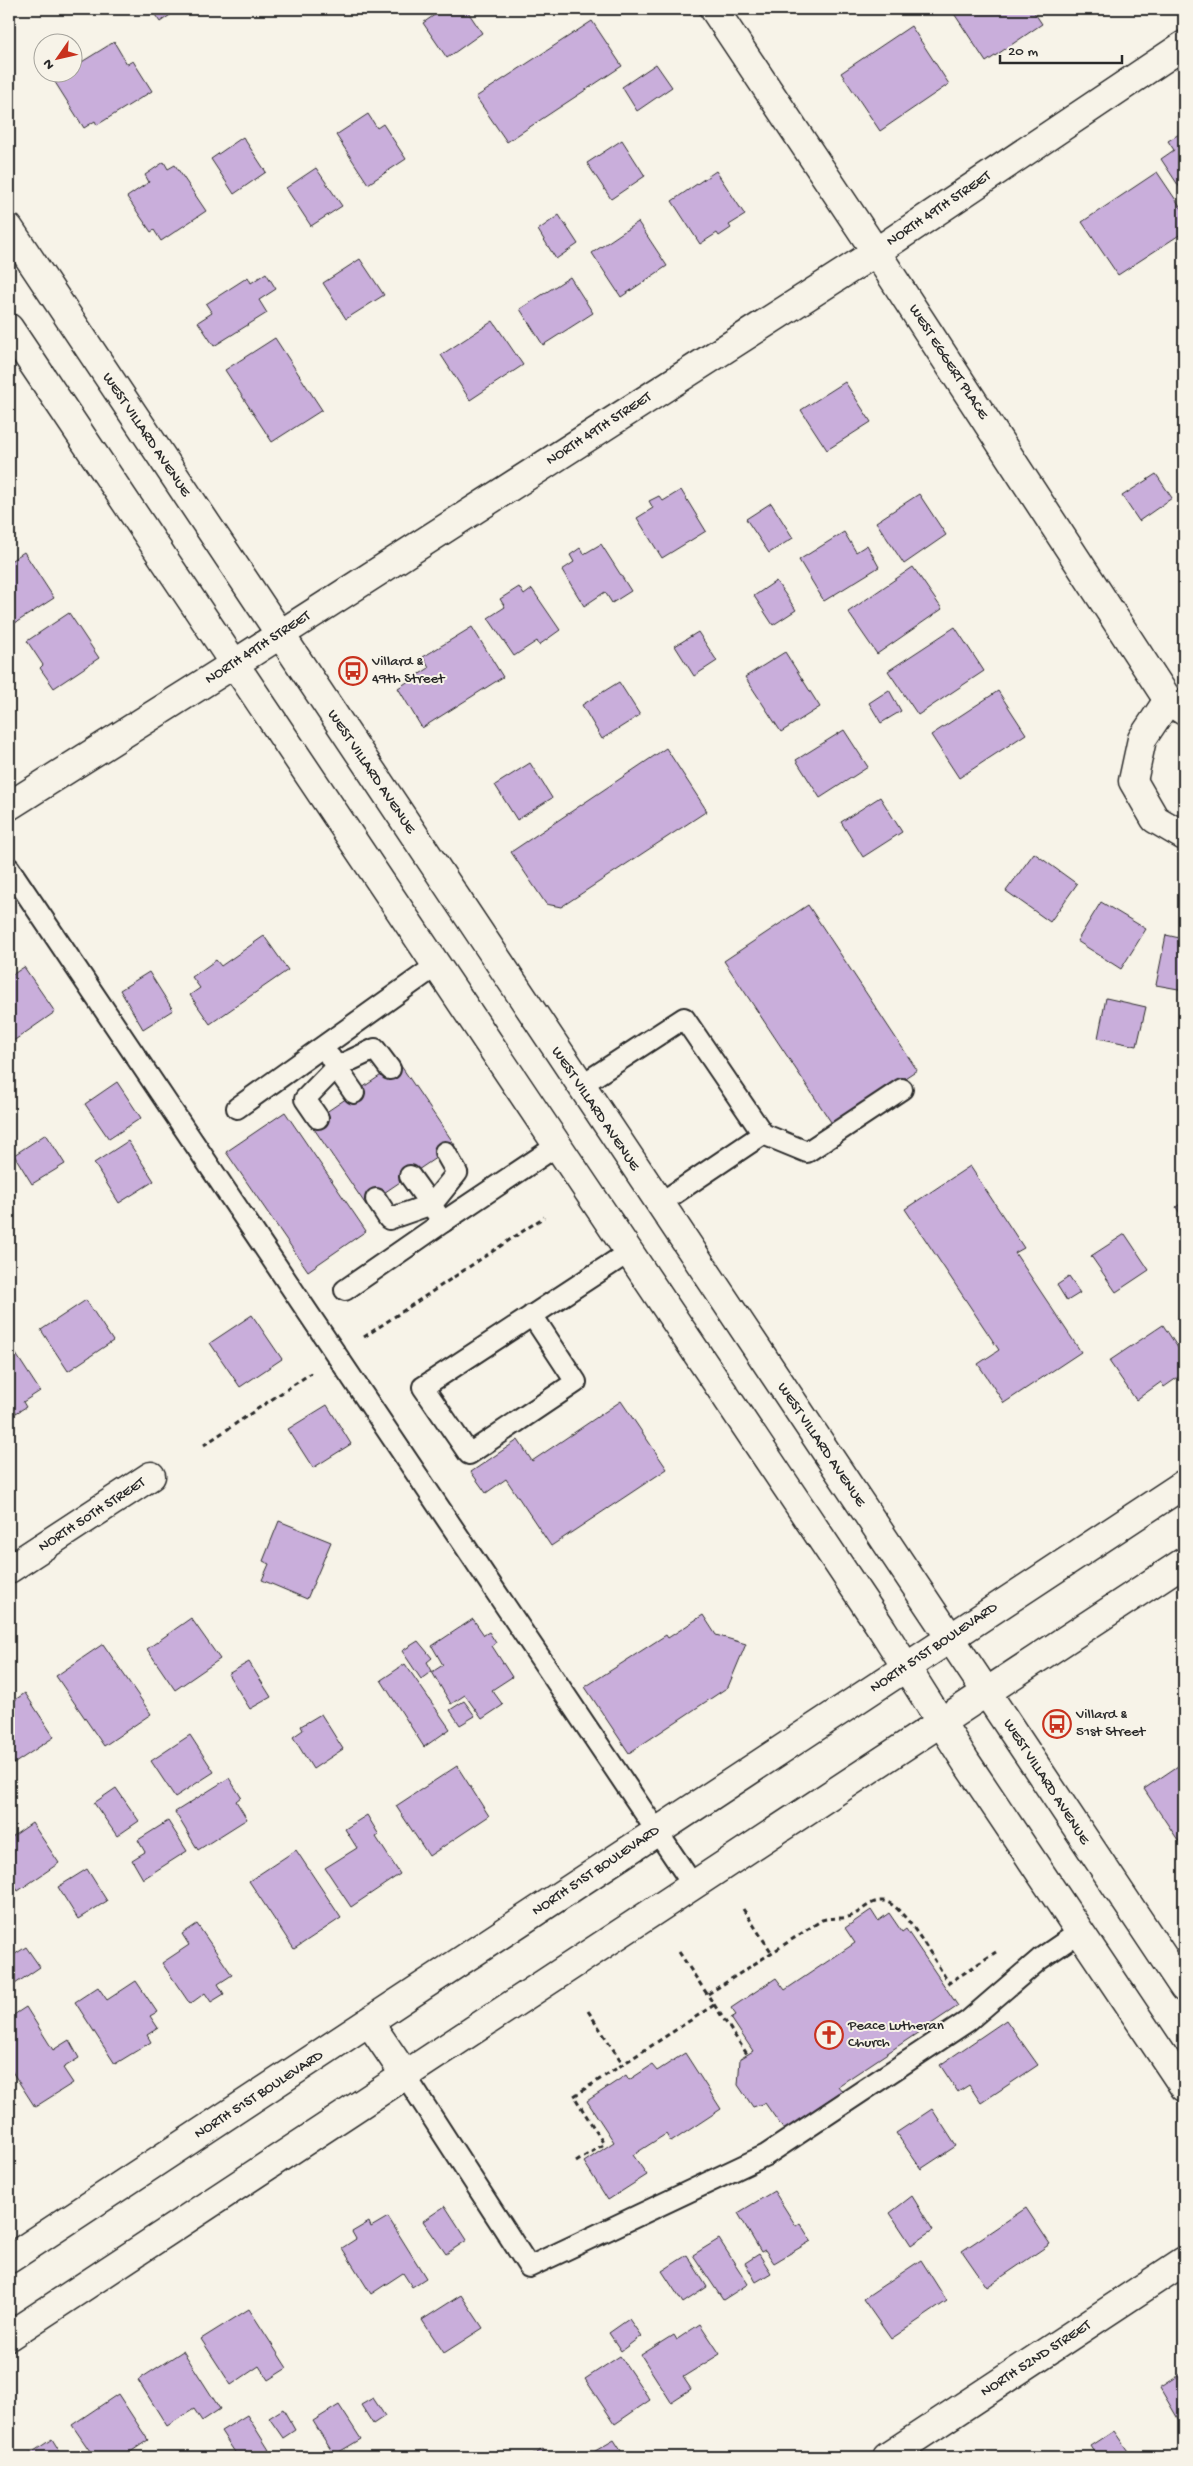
<svg xmlns="http://www.w3.org/2000/svg" width="1193" height="2466" viewBox="0 0 1193 2466" font-family="'Gochi Hand',sans-serif">
  <style>
    .building { fill: #c9aedb; stroke: #2b2b2b }
    .lines { fill: none; stroke-linecap: round; stroke-linejoin: round }
    .service-casing { stroke: #2b2b2b; stroke-width: 24 }
    .minor-casing { stroke: #2b2b2b; stroke-width: 31 }
    .tertiary-casing { stroke: #2b2b2b; stroke-width: 31 }
    .path { stroke: #2b2b2b; stroke-width: 3; stroke-dasharray: 5 4; stroke-linecap: butt }
    .service { stroke: #f7f3e8; stroke-width: 20 }
    .minor { stroke: #f7f3e8; stroke-width: 28 }
    .tertiary { stroke: #f7f3e8; stroke-width: 28 }
    .labels { text-anchor: middle; dominant-baseline: central; stroke-width: 4; stroke-linejoin: round; paint-order: stroke }
    .street-label { font-size: 15px; fill: #2b2b2b; stroke: #f7f3e8 }
    .poi-label { font-size: 15px; fill: #2b2b2b; stroke: #f7f3e8; text-anchor: start }
  </style>
  <rect width="100%" height="100%" fill="#f7f3e8"/>
  <filter id="ink" filterUnits="userSpaceOnUse"><feTurbulence type="fractalNoise" baseFrequency=".02" numOctaves="2"/><feDisplacementMap in="SourceGraphic" scale="10" xChannelSelector="R" yChannelSelector="G"/><feConvolveMatrix kernelMatrix="1 2 1 2 8 2 1 2 1" color-interpolation-filters="sRGB"/></filter>
  <g filter="url(#ink)">
    <g class="building">
      <polygon points="151,9 179,9 160,22"/>
      <polygon points="443,9 466,9 482,33 447,58 423,23"/>
      <polygon points="951,9 1032,9 1042,24 986,62"/>
      <polygon points="592,21 622,66 507,142 476,97"/>
      <polygon points="911,26 949,84 880,131 841,73"/>
      <polygon points="114,42 127,64 133,61 152,91 97,125 95,121 84,128 53,79 65,72 72,72 72,68"/>
      <polygon points="656,64 672,87 637,111 622,87"/>
      <polygon points="368,114 377,128 383,124 406,159 368,184 336,135"/>
      <polygon points="1184,131 1184,194 1161,159 1174,150 1168,141"/>
      <polygon points="243,137 266,172 234,194 211,159"/>
      <polygon points="622,140 645,176 611,199 587,163"/>
      <polygon points="164,162 168,169 175,165 206,211 161,241 154,230 151,232 127,197 149,182 145,175"/>
      <polygon points="316,168 342,206 311,226 286,188"/>
      <polygon points="716,171 745,215 729,225 731,228 719,236 717,233 700,244 672,201"/>
      <polygon points="1157,172 1184,212 1184,232 1118,275 1082,222"/>
      <polygon points="559,215 578,244 556,259 538,230"/>
      <polygon points="638,222 667,266 621,297 592,253"/>
      <polygon points="360,259 384,295 346,319 323,283"/>
      <polygon points="266,273 276,289 259,300 267,313 214,346 198,322 212,313 206,304 248,277 251,283"/>
      <polygon points="570,277 593,313 543,345 520,309"/>
      <polygon points="493,321 523,365 470,400 441,355"/>
      <polygon points="275,338 322,410 272,442 225,370"/>
      <polygon points="845,382 871,422 827,450 801,410"/>
      <polygon points="1156,474 1172,498 1139,521 1122,496"/>
      <polygon points="681,490 706,531 662,558 637,518 653,508 649,501 659,496 663,501"/>
      <polygon points="919,494 946,535 904,564 876,522"/>
      <polygon points="771,503 793,538 769,553 746,519"/>
      <polygon points="844,532 856,552 867,545 879,567 824,601 799,560"/>
      <polygon points="601,544 631,591 612,603 605,592 584,606 562,570 574,562 570,555 580,548 584,554"/>
      <polygon points="24,552 54,598 9,627 9,562"/>
      <polygon points="913,567 942,609 877,654 848,612"/>
      <polygon points="776,581 796,610 773,625 754,596"/>
      <polygon points="519,587 524,595 532,589 560,630 539,645 537,641 514,656 488,618 505,607 500,599"/>
      <polygon points="69,613 99,658 54,688 40,668 43,665 27,641"/>
      <polygon points="472,627 503,677 422,728 398,688 429,668 423,657"/>
      <polygon points="955,627 984,671 918,715 888,671"/>
      <polygon points="698,632 717,661 694,676 675,646"/>
      <polygon points="785,652 820,707 781,732 745,677"/>
      <polygon points="619,682 640,715 602,739 582,705"/>
      <polygon points="889,690 901,711 881,723 869,703"/>
      <polygon points="998,691 1026,734 959,778 931,735"/>
      <polygon points="844,730 868,767 820,798 796,760"/>
      <polygon points="666,748 707,811 561,907 546,904 511,852"/>
      <polygon points="530,763 552,798 517,820 495,785"/>
      <polygon points="880,797 902,832 863,857 841,822"/>
      <polygon points="1034,853 1077,884 1050,922 1006,891"/>
      <polygon points="1101,902 1146,929 1121,969 1077,941"/>
      <polygon points="808,905 917,1070 833,1125 724,961"/>
      <polygon points="1166,935 1184,939 1184,990 1156,985"/>
      <polygon points="264,936 288,970 210,1024 190,995 200,988 192,977 216,960 221,966"/>
      <polygon points="24,967 55,1012 9,1044 9,977"/>
      <polygon points="149,972 173,1010 143,1029 120,990"/>
      <polygon points="1106,998 1146,1007 1137,1046 1098,1038"/>
      <polygon points="399,1063 455,1145 366,1205 310,1123"/>
      <polygon points="117,1082 141,1118 109,1139 85,1104"/>
      <polygon points="285,1112 366,1231 308,1271 226,1152"/>
      <polygon points="46,1134 65,1164 32,1184 14,1155"/>
      <polygon points="128,1141 154,1181 119,1203 94,1163"/>
      <polygon points="970,1166 1024,1248 1015,1253 1081,1352 1004,1403 978,1364 999,1350 905,1209"/>
      <polygon points="1184,1201 1184,1220 1176,1207"/>
      <polygon points="1125,1234 1149,1270 1116,1292 1091,1256"/>
      <polygon points="1069,1277 1080,1293 1067,1301 1057,1285"/>
      <polygon points="86,1300 113,1341 68,1371 41,1330"/>
      <polygon points="252,1315 282,1359 240,1387 210,1343"/>
      <polygon points="1163,1325 1184,1357 1184,1373 1164,1387 1161,1382 1136,1400 1109,1361"/>
      <polygon points="12,1348 40,1391 23,1402 26,1407 16,1413 14,1409 9,1412 9,1350"/>
      <polygon points="621,1401 667,1469 551,1546 506,1479 486,1493 471,1472 518,1440 532,1461"/>
      <polygon points="327,1405 351,1444 313,1468 288,1429"/>
      <polygon points="279,1521 331,1542 307,1599 262,1580 269,1564 263,1561"/>
      <polygon points="703,1615 716,1635 746,1644 728,1687 629,1753 585,1687 666,1635 668,1638"/>
      <polygon points="191,1618 220,1659 175,1690 147,1649"/>
      <polygon points="473,1619 484,1635 489,1632 496,1643 492,1646 512,1677 492,1690 503,1705 482,1719 465,1695 451,1704 432,1672 443,1665 432,1646"/>
      <polygon points="418,1641 432,1658 427,1662 432,1671 421,1679 402,1651"/>
      <polygon points="103,1644 151,1714 104,1746 56,1676"/>
      <polygon points="249,1662 271,1697 250,1709 228,1674"/>
      <polygon points="405,1664 450,1729 424,1747 381,1680"/>
      <polygon points="25,1693 54,1737 9,1767 9,1704"/>
      <polygon points="464,1701 475,1716 460,1725 450,1710"/>
      <polygon points="321,1714 343,1749 313,1769 293,1737 303,1730 301,1726"/>
      <polygon points="190,1735 214,1772 175,1797 151,1761"/>
      <polygon points="1184,1762 1184,1849 1144,1789"/>
      <polygon points="457,1766 489,1816 429,1856 396,1806"/>
      <polygon points="229,1778 241,1797 236,1801 247,1819 198,1850 175,1812"/>
      <polygon points="116,1788 139,1821 117,1836 94,1803"/>
      <polygon points="367,1815 379,1835 376,1837 400,1874 351,1907 325,1868 357,1848 345,1829"/>
      <polygon points="168,1821 187,1851 143,1879 132,1860 145,1852 138,1840"/>
      <polygon points="32,1823 59,1863 18,1891 9,1877 9,1839"/>
      <polygon points="296,1850 341,1918 294,1949 249,1881"/>
      <polygon points="87,1869 107,1901 78,1919 58,1887"/>
      <polygon points="871,1910 878,1921 889,1913 902,1932 906,1929 958,2006 838,2086 842,2091 784,2130 765,2103 753,2107 738,2085 740,2059 753,2051 731,2018 736,2015 731,2008 776,1978 785,1990 855,1943 845,1928"/>
      <polygon points="197,1924 232,1975 218,1984 224,1994 211,2002 205,1993 190,2004 162,1963 189,1945 182,1934"/>
      <polygon points="26,1947 40,1967 15,1984 9,1975 9,1958"/>
      <polygon points="136,1981 157,2012 150,2016 158,2028 147,2035 151,2042 115,2064 75,2002 98,1987 107,2000"/>
      <polygon points="26,2007 53,2050 69,2040 79,2058 63,2068 73,2083 35,2107 9,2067 9,2018"/>
      <polygon points="1006,2020 1038,2065 981,2103 969,2085 958,2092 940,2065"/>
      <polygon points="685,2053 721,2109 671,2142 666,2134 633,2155 647,2175 608,2200 584,2162 614,2142 587,2101 626,2075 629,2080 652,2065 657,2071"/>
      <polygon points="932,2109 956,2146 921,2169 896,2133"/>
      <polygon points="774,2191 796,2226 800,2223 811,2241 774,2263 765,2250 761,2252 738,2213"/>
      <polygon points="912,2196 933,2230 911,2245 890,2213"/>
      <polygon points="445,2206 467,2240 446,2254 423,2221"/>
      <polygon points="1026,2208 1050,2244 987,2287 962,2251"/>
      <polygon points="388,2217 426,2278 412,2287 403,2273 371,2294 342,2248 356,2239 352,2232 369,2222 371,2227"/>
      <polygon points="719,2239 748,2284 723,2300 693,2255"/>
      <polygon points="759,2254 771,2273 756,2282 745,2263"/>
      <polygon points="687,2255 707,2287 683,2303 662,2271"/>
      <polygon points="921,2260 947,2301 891,2339 863,2299"/>
      <polygon points="461,2295 483,2328 444,2353 422,2320"/>
      <polygon points="249,2309 287,2368 268,2380 259,2366 231,2385 201,2339"/>
      <polygon points="629,2319 641,2336 621,2351 609,2333"/>
      <polygon points="700,2324 720,2354 683,2377 691,2389 671,2402 641,2355 673,2335 676,2340"/>
      <polygon points="183,2351 220,2409 202,2421 194,2409 167,2426 138,2380"/>
      <polygon points="620,2356 650,2400 615,2424 585,2379"/>
      <polygon points="1184,2372 1184,2429 1160,2388"/>
      <polygon points="118,2394 148,2440 123,2457 94,2457 72,2425"/>
      <polygon points="373,2398 385,2416 373,2424 361,2405"/>
      <polygon points="339,2405 361,2439 334,2455 313,2421"/>
      <polygon points="283,2409 295,2430 283,2438 269,2418"/>
      <polygon points="247,2415 269,2450 256,2457 238,2457 221,2431"/>
      <polygon points="1114,2431 1132,2457 1098,2457 1091,2446"/>
      <polygon points="52,2439 63,2457 25,2457"/>
      <polygon points="614,2440 625,2457 585,2457"/>
      <polygon points="543,2449 549,2457 530,2457"/>
    </g>
    <g class="lines">
      <defs>
        <g id="service">
          <polyline points="9,868 693,1885"/>
          <polyline points="580,1086 684,1018 763,1134 807,1152 902,1089"/>
          <polyline points="354,1093 336,1067 375,1049 390,1069"/>
          <polyline points="237,1108 437,965"/>
          <polyline points="318,1118 305,1099 336,1067 330,1057"/>
          <polyline points="376,1199 389,1219 432,1204 457,1173 445,1152"/>
          <polyline points="659,1204 763,1134"/>
          <polyline points="443,1222 558,1145"/>
          <polyline points="345,1290 443,1222 410,1176"/>
          <path d="M532 1315 576 1382 469 1454 423 1387C492 1342 560 1297 629 1252"/>
          <polyline points="405,2075 529,2267 766,2155 968,2021 1040,1959 1081,1931"/>
        </g>
        <g id="minor">
          <polyline points="714,9 876,252 1168,700 1184,711"/>
          <polyline points="1168,700 1142,739 1133,781 1155,819 1184,836"/>
          <polyline points="9,806 234,664 876,252 1184,45"/>
          <polyline points="9,1569 151,1476"/>
          <polyline points="887,2457 1184,2261"/>
        </g>
        <g id="tertiary">
          <polyline points="9,228 1184,1988"/>
          <polyline points="9,328 882,1629 966,1762 1184,2087"/>
          <polyline points="369,2022 405,2075"/>
          <polyline points="9,2259 1184,1484"/>
          <polyline points="9,2336 1184,1562"/>
        </g>
      </defs>
      <use href="#service" class="service-casing"/>
      <use href="#minor" class="minor-casing"/>
      <use href="#tertiary" class="tertiary-casing"/>
      <g class="path">
        <polyline points="364,1337 544,1217"/>
        <polyline points="204,1445 311,1373"/>
        <polyline points="743,1909 772,1953"/>
        <polyline points="679,1952 747,2054"/>
        <path d="M708 1994 822 1920C833 1917 842 1919 848 1917 860 1914 869 1900 883 1901 903 1902 937 1965 949 1983L996 1952"/>
        <polyline points="588,2011 623,2064"/>
        <polyline points="576,2162 604,2144 574,2096 714,2005"/>
      </g>
      <use href="#service" class="service"/>
      <use href="#minor" class="minor"/>
      <use href="#tertiary" class="tertiary"/>
    </g>
  </g>
  <defs>
    <symbol id="bus-ring" viewBox="-11 -11 22 22"><circle r="9.5" fill="#f7f3e8" stroke="#c8321e" stroke-width="1.5"/><path d="M-5-6H5V4H4V6H2V4H-2V6H-4V4H-5ZM-3.5-4V0h7V-4ZM-3.5 1.2v1.5H-2V1.2ZM2 1.2v1.5H3.5V1.2Z" fill="#c8321e"/></symbol>
    <symbol id="church-ring" viewBox="-11 -11 22 22"><circle r="9.5" fill="#f7f3e8" stroke="#c8321e" stroke-width="1.5"/><path d="M-1.2-6h2.4v3.5h3.3v2.4h-3.3V6h-2.4V-.1h-3.3v-2.4h3.3Z" fill="#c8321e"/></symbol>
  </defs>
  <g fill-rule="evenodd">
    <use href="#bus-ring" x="337" y="655" width="32" height="32"/>
    <use href="#bus-ring" x="1041" y="1708" width="32" height="32"/>
    <use href="#church-ring" x="813" y="2019" width="32" height="32"/>
  </g>
  <g class="labels">
    <g class="street-label">
      <text transform="translate(939 209) rotate(-34)">NORTH 49TH STREET</text>
      <text transform="translate(948 362) rotate(57)">WEST EGGERT PLACE</text>
      <text transform="translate(599 429) rotate(-33)">NORTH 49TH STREET</text>
      <text transform="translate(146 435) rotate(56)">WEST VILLARD AVENUE</text>
      <text transform="translate(258 648) rotate(-33)">NORTH 49TH STREET</text>
      <text transform="translate(371 772) rotate(56)">WEST VILLARD AVENUE</text>
      <text transform="translate(595 1109) rotate(56)">WEST VILLARD AVENUE</text>
      <text transform="translate(821 1445) rotate(56)">WEST VILLARD AVENUE</text>
      <text transform="translate(92 1515) rotate(-33)">NORTH 50TH STREET</text>
      <text transform="translate(934 1648) rotate(-34)">NORTH 51ST BOULEVARD</text>
      <text transform="translate(1046 1782) rotate(57)">WEST VILLARD AVENUE</text>
      <text transform="translate(596 1871) rotate(-34)">NORTH 51ST BOULEVARD</text>
      <text transform="translate(259 2095) rotate(-33)">NORTH 51ST BOULEVARD</text>
      <text transform="translate(1036 2359) rotate(-33)">NORTH 52ND STREET</text>
    </g>
    <g class="poi-label">
      <text x="372" y="662">Villard &amp;<tspan x="372" dy="17">49th Street</tspan></text>
      <text x="1076" y="1715">Villard &amp;<tspan x="1076" dy="17">51st Street</tspan></text>
      <text x="848" y="2026">Peace Lutheran<tspan x="848" dy="17">Church</tspan></text>
    </g>
  </g>
  <rect width="1193" height="2466" fill="none" stroke="#f7f3e8" stroke-width="30"/>
  <rect x="15" y="15" width="1163" height="2436" fill="none" stroke="#2b2b2b" stroke-width="2" filter="url(#ink)"/>
  <g transform="translate(58 58) rotate(236)"><circle r="24" fill="#f7f3e8" stroke="#a5a39c"/>
  <path d="M0-4L9 19L0 12L-9 19Z" fill="#c8321e"/>
  <text y="-8" font-size="14" font-weight="bold" text-anchor="middle" fill="#2b2b2b">N</text>
  </g>
  <path d="M1000 55v8h122v-8" fill="none" stroke="#2b2b2b" stroke-width="2.5"/>
  <text x="1008" y="55" font-size="15" fill="#2b2b2b" stroke="#f7f3e8" stroke-width="4" paint-order="stroke">20 m</text>
</svg>
